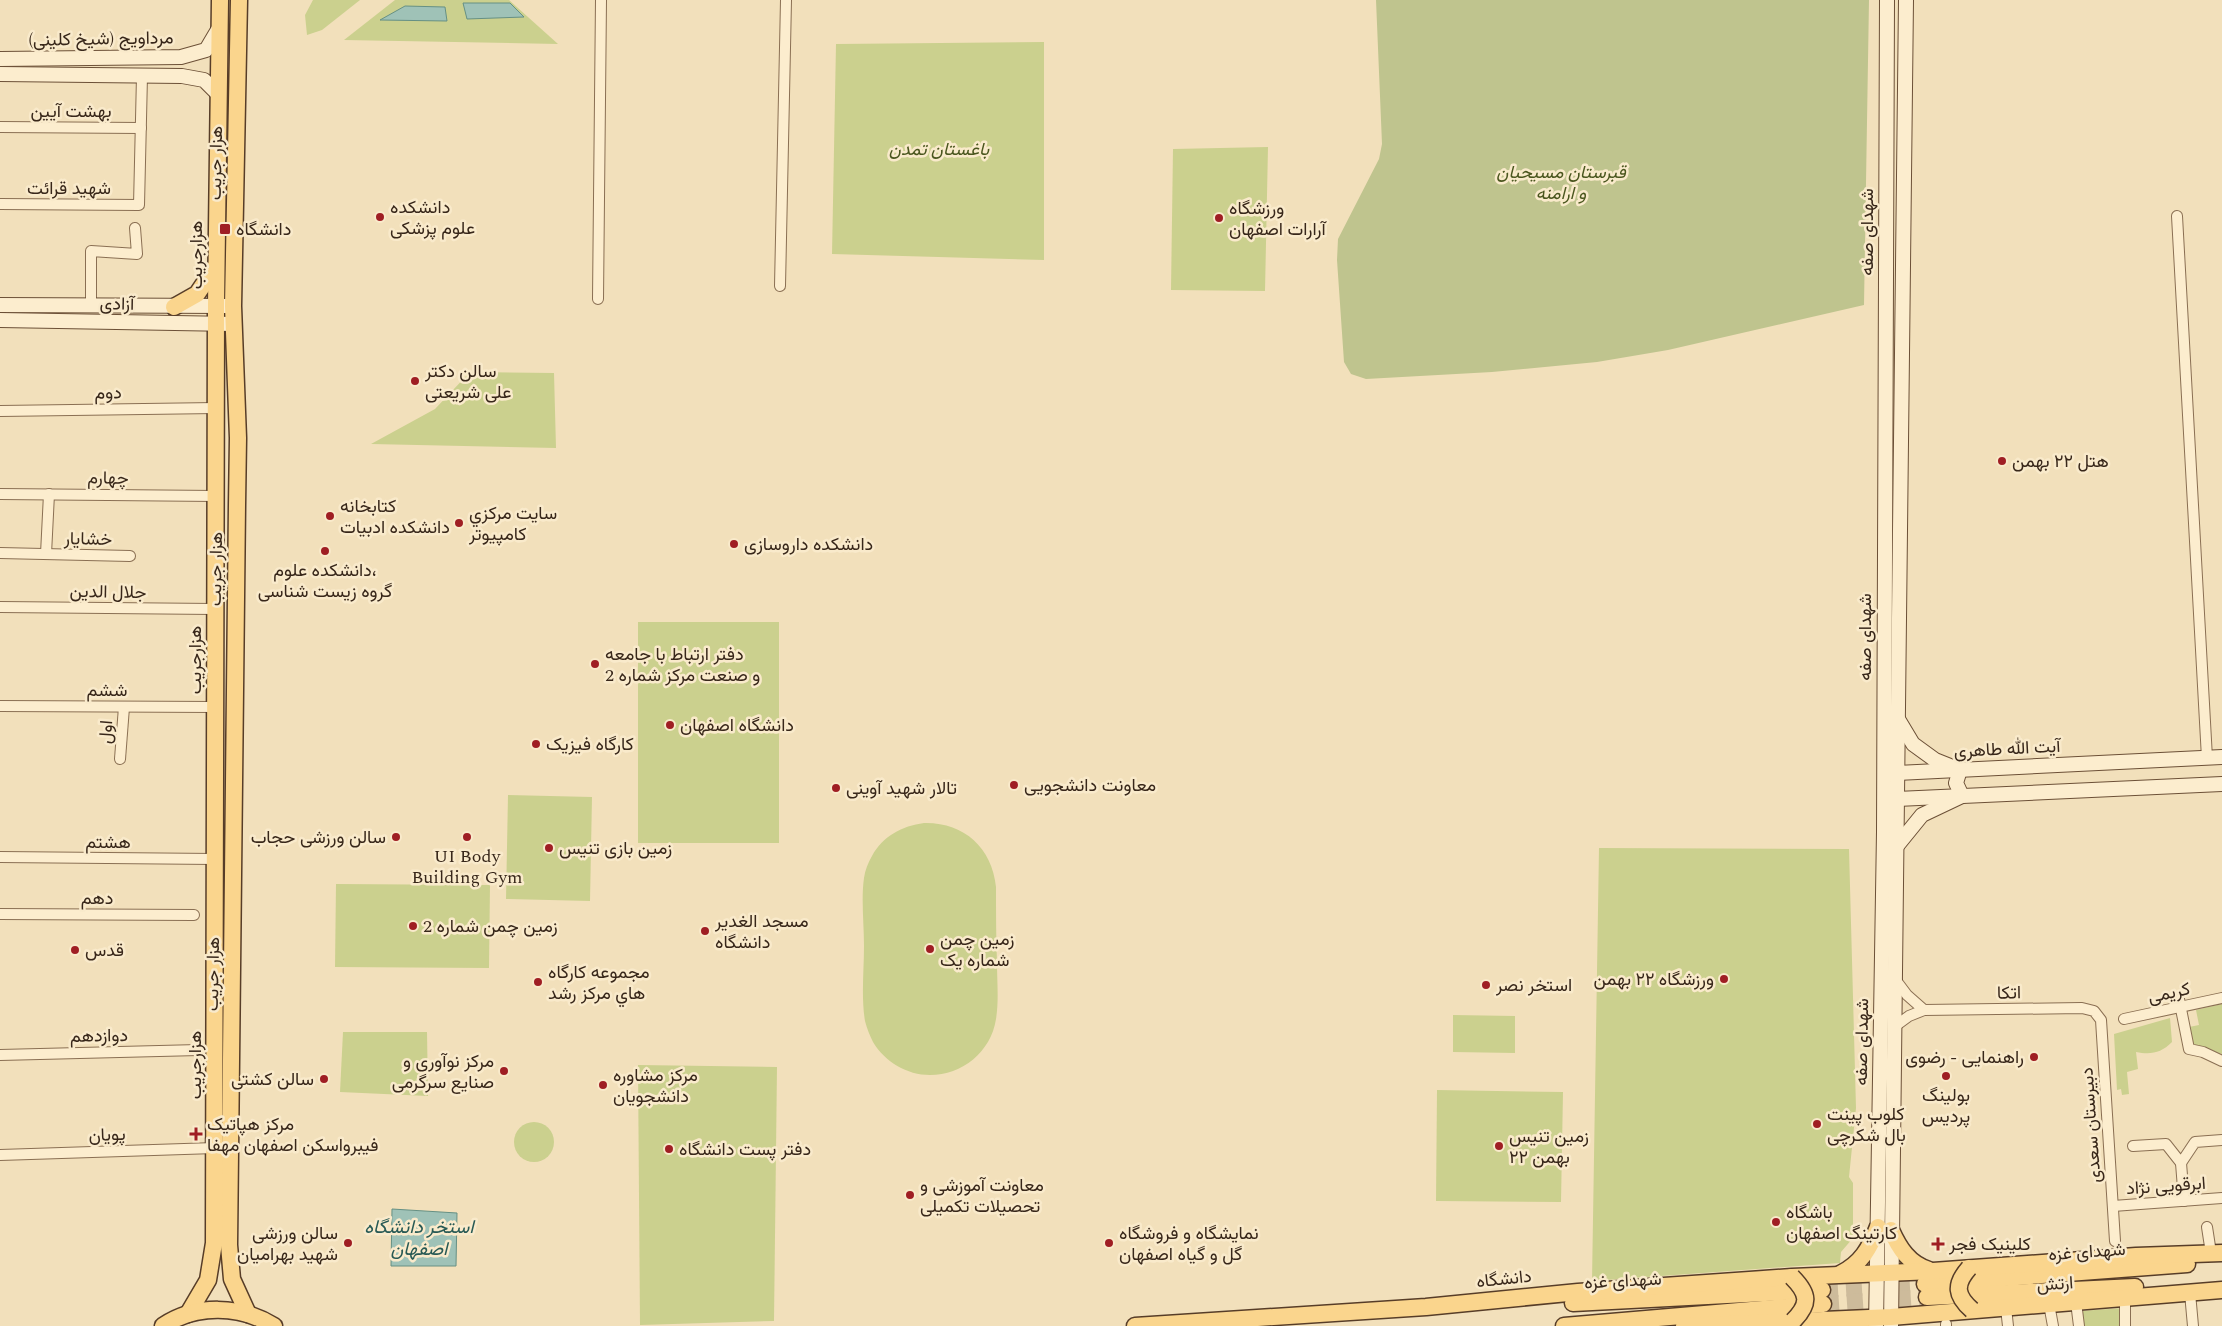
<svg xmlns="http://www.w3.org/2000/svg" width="2222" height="1326" viewBox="0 0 2222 1326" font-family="Spectral,Vazirmatn,serif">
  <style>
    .green { fill: #cbd08e }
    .cemetery { fill: #bfc48e }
    .water { fill: #9fc2b7; stroke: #669084 }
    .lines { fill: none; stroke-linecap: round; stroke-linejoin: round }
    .primary-tunnel { stroke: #cdbb9b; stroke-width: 16; stroke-dasharray: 16 8; stroke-linecap: butt }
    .street-casing { stroke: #8a6f53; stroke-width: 12 }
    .secondary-casing { stroke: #6c5037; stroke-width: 16 }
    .primary-casing { stroke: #573d28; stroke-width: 19 }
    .street { stroke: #fcedce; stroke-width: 10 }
    .secondary { stroke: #fcedce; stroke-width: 14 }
    .primary { stroke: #fad58d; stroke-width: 16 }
    .primary-bridge-casing { stroke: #573d28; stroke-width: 19; stroke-linecap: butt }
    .primary-bridge { stroke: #fad58d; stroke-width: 16 }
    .poi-dot { fill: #9f1e23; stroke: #f9eacb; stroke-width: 2 }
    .labels { text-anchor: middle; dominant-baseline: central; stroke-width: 5; stroke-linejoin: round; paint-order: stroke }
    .street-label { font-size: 18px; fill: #38271a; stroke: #f9eacb }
    .park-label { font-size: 18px; font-style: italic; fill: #4a561e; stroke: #f9eacb }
    .poi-label { font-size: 18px; fill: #38271a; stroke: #f9eacb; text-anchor: start }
    .water-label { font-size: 19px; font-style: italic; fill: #275954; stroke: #f9eacb }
  </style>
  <rect width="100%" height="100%" fill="#f2e0bb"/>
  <g class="green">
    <polygon points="313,0 360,0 322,30 307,35 305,15"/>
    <polygon points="395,0 509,0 558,44 344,40"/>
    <polygon points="1044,42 1044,260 832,254 836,44"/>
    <polygon points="1268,147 1265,291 1171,290 1173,149"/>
    <polygon points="470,372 554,373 556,448 371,444 435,409"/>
    <rect x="638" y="622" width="141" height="221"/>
    <polygon points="508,795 592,797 590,901 506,899"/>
    <path d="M924 823C963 822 992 847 996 887 996 912 996 938 997 963 997 981 999 1001 996 1019 991 1052 962 1075 930 1075 907 1075 885 1062 873 1042 870 1036 867 1029 865 1021 861 997 864 970 864 946 864 924 861 899 864 878 865 870 868 863 872 856 883 836 902 826 924 823Z"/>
    <polygon points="1599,848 1849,849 1856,1108 1849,1177 1853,1183 1853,1238 1841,1252 1840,1263 1592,1281"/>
    <polygon points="336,884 490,885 489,968 335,967"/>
    <polygon points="2222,1004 2222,1054 2193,1044 2189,1027 2199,1025 2196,1010"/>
    <polygon points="1453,1015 1515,1016 1515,1053 1453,1052"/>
    <path d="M2170 1018 2172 1042C2161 1053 2151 1055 2136 1052L2138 1069 2127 1072 2129 1094 2122 1095 2121 1089 2117 1090 2114 1034Z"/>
    <polygon points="343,1032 427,1032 428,1096 340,1092"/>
    <polygon points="638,1065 777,1067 774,1321 640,1325"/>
    <polygon points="1437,1090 1563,1092 1561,1202 1436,1201"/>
    <circle cx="534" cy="1142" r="20"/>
    <polygon points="2123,1308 2123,1326 2082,1326 2081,1311"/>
  </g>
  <polygon class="cemetery" points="1376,0 1869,0 1864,305 1668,350 1597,362 1492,372 1366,379 1351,374 1344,362 1337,260 1338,239 1379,159 1382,144"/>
  <g class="water">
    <polygon points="463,3 510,3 524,17 467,19"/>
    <polygon points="405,6 445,7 447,21 380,20"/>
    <polygon points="392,1209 457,1213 456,1266 391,1266"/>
  </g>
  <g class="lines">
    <g class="primary-tunnel">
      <polyline points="1822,1290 1925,1284"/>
      <polyline points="1823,1304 1927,1297"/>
    </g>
    <defs>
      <g id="street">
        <polyline points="0,127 141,128"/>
        <polyline points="0,204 139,205 142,76"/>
        <polyline points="2177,216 2207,758"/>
        <polyline points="780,286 786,0"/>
        <polyline points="598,299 601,0"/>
        <polyline points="91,305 91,251 137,254 135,228"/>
        <polyline points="0,411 216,408"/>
        <polyline points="0,494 216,496"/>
        <polyline points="0,553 130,556"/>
        <polyline points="46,554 49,494"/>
        <polyline points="0,607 215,609"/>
        <polyline points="0,706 215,707"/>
        <polyline points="120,759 124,707"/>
        <polyline points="0,857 215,859"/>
        <polyline points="0,914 194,915"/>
        <polyline points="1895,979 1907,995 1924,1010"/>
        <polyline points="2179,999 2189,1049 2203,1052 2222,1061"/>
        <polyline points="2124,1019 2222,998"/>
        <polyline points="1894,1027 1909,1016 1924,1010 2082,1008 2094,1011 2101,1020 2115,1241"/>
        <polyline points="0,1055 199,1050"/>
        <polyline points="2133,1146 2166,1144 2181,1163 2195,1142 2222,1140"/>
        <polyline points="0,1155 215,1148"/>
        <polyline points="2181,1163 2184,1201"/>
        <polyline points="2113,1206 2222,1198"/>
        <polyline points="2207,1227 2211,1253"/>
        <polyline points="2190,1293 2193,1326"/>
        <polyline points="2125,1298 2125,1326"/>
        <polyline points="2076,1302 2079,1326"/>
        <polyline points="2049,1304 2053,1326"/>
        <polyline points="2006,1308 2008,1326"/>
        <polyline points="1946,1324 1946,1326"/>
      </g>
      <g id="secondary">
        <polyline points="0,59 181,57 206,50 219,28"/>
        <polyline points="0,74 182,76 204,80 218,94"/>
        <polyline points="0,305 227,306"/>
        <polyline points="0,320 233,324"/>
        <polyline points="1892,778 1897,773 2222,757"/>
        <polyline points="1891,793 1897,799 2222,784"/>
        <polyline points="1896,847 1922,815 1962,796 1956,783 1960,770 1935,760 1913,744 1898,719"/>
        <polyline points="1876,1326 1884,832 1887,0"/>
        <polyline points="1891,1326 1906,0"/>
      </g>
      <g id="primary">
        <polyline points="239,0 233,306 238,438 237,505 229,1245 232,1279 248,1314"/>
        <polyline points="174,307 197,294 216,266"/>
        <path d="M1891 1230C1899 1248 1909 1264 1929 1270"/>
        <path d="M1840 1274C1861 1264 1870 1248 1878 1227"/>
        <polyline points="1925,1284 2187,1264"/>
        <polyline points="1927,1297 2135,1287"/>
        <polyline points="1573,1303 1822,1290"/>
        <polyline points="188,1314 208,1280 214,1243 216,306 220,0"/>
        <path d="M163 1326C196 1304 240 1305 274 1326"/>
        <polyline points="1135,1326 1426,1307 1578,1292 1792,1277 1933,1271 2136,1256 2222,1253"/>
        <polyline points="1564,1326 1823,1304"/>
        <polyline points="1684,1326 1891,1317 2222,1290"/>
      </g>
    </defs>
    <use href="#street" class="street-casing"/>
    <use href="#secondary" class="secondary-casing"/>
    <use href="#primary" class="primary-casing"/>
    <use href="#street" class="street"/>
    <use href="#secondary" class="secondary"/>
    <use href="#primary" class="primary"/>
    <defs>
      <g id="primary-bridge">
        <path d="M1969 1268C1954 1285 1956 1296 1972 1310"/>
        <path d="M1792 1277C1809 1294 1810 1304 1793 1321"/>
      </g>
    </defs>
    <use href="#primary-bridge" class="primary-bridge-casing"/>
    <use href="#primary-bridge" class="primary-bridge"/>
  </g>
  <g class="poi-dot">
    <circle cx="380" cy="217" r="5"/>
    <circle cx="1219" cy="218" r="5"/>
    <rect x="219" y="223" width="12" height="12" rx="2.5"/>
    <circle cx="415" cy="381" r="5"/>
    <circle cx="2002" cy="461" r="5"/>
    <circle cx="330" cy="516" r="5"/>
    <circle cx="459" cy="523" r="5"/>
    <circle cx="734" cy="544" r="5"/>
    <circle cx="325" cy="551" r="5"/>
    <circle cx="595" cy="664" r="5"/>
    <circle cx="670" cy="725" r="5"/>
    <circle cx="536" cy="744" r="5"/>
    <circle cx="1014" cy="785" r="5"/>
    <circle cx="836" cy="788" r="5"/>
    <circle cx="396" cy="837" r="5"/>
    <circle cx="467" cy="837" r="5"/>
    <circle cx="549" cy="848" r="5"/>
    <circle cx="413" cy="926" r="5"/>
    <circle cx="705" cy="931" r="5"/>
    <circle cx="930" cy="949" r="5"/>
    <circle cx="75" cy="950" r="5"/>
    <circle cx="1724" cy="979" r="5"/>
    <circle cx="538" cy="982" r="5"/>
    <circle cx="1486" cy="985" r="5"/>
    <circle cx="2034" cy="1057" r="5"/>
    <circle cx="504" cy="1071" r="5"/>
    <circle cx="1946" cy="1076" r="5"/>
    <circle cx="324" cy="1079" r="5"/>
    <circle cx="603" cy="1085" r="5"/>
    <circle cx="1817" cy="1124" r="5"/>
    <path d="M193.5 1126.5h5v5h5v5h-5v5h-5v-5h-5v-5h5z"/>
    <circle cx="1499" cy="1146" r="5"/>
    <circle cx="669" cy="1149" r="5"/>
    <circle cx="910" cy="1195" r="5"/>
    <circle cx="1776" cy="1222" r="5"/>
    <circle cx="348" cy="1243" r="5"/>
    <circle cx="1109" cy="1243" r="5"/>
    <path d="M1935.5 1236.5h5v5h5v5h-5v5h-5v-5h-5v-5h5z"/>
  </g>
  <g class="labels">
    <g class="street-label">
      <text transform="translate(101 39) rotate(-1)">مرداویج (شیخ کلینی)</text>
      <text x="71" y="111">بهشت آیین</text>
      <text transform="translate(216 163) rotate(-89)">هزار جریب</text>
      <text x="69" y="188">شهید قرائت</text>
      <text transform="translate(1867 232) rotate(-90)">شهدای صفه</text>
      <text transform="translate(196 255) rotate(-90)">هزارجریب</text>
      <text transform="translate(117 304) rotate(1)">آزادی</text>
      <text transform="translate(108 393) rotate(-1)">دوم</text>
      <text transform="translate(108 478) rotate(1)">چهارم</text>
      <text transform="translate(88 539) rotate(1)">خشایار</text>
      <text transform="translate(216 569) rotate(-89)">هزار جریب</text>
      <text transform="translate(108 592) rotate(1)">جلال الدین</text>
      <text transform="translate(1865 637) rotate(-90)">شهدای صفه</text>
      <text transform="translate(195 660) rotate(-90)">هزارجریب</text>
      <text x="107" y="690">ششم</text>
      <text transform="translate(106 732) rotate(-86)">اول</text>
      <text transform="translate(2007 749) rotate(-3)">آیت الله طاهری</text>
      <text x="108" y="842">هشتم</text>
      <text x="97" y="898">دهم</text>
      <text transform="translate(213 974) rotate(-89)">هزار جریب</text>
      <text transform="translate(2009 993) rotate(-1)">اتکا</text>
      <text transform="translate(2169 993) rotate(-12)">کریمی</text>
      <text transform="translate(99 1036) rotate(-1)">دوازدهم</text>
      <text transform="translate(1862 1042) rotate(-89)">شهدای صفه</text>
      <text transform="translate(195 1065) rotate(-90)">هزارجریب</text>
      <text transform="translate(2091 1125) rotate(-94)">دبیرستان سعدی</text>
      <text transform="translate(107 1135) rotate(-2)">پویان</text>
      <text transform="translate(2166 1186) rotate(-4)">ابرقویی نژاد</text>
      <text transform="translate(2087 1252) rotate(-4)">شهدای غزه</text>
      <text transform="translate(1504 1279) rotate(-6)">دانشگاه</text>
      <text transform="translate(1623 1281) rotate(-3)">شهدای غزه</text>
      <text transform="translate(2055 1284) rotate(-4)">ارتش</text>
    </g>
    <g class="park-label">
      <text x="939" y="149">باغستان تمدن</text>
      <text x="1561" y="172">قبرستان مسیحیان<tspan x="1561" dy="21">و ارامنه</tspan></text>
    </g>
    <g class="poi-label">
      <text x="390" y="207">دانشکده<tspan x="390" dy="21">علوم پزشکی</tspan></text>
      <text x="1229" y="208">ورزشگاه<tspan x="1229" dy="21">آرارات اصفهان</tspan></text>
      <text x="236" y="229">دانشگاه</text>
      <text x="425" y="371">سالن دکتر<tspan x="425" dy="21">علی شریعتی</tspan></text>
      <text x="2012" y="461">هتل ۲۲ بهمن</text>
      <text x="340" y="506">کتابخانه<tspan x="340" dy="21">دانشکده ادبيات</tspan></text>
      <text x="469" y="513">سايت مرکزي<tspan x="469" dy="21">کامپيوتر</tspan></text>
      <text x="744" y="544">دانشکده داروسازی</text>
      <text x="325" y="570" text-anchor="middle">دانشکده علوم،<tspan x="325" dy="21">گروه زیست شناسی</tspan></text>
      <text x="605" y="654">دفتر ارتباط با جامعه<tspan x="605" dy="21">و صنعت مرکز شماره 2</tspan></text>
      <text x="680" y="725">دانشگاه اصفهان</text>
      <text x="546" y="744">کارگاه فیزیک</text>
      <text x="1024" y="785">معاونت دانشجویی</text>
      <text x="846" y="788">تالار شهید آوینی</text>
      <text x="386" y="837" text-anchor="end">سالن ورزشی حجاب</text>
      <text x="559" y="848">زمین بازی تنیس</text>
      <text x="467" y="856" text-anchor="middle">UI Body<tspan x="467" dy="21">Building Gym</tspan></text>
      <text x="715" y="921">مسجد الغدیر<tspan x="715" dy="21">دانشگاه</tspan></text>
      <text x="423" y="926">زمین چمن شماره 2</text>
      <text x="940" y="939">زمین چمن<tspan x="940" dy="21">شماره یک</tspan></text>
      <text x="85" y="950">قدس</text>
      <text x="548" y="972">مجموعه کارگاه<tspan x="548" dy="21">هاي مرکز رشد</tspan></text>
      <text x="1714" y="979" text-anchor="end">ورزشگاه ۲۲ بهمن</text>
      <text x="1496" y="985">استخر نصر</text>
      <text x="2024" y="1057" text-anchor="end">راهنمایی - رضوی</text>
      <text x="494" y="1061" text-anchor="end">مرکز نوآوری و<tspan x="494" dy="21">صنایع سرگرمی</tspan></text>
      <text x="613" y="1075">مرکز مشاوره<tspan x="613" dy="21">دانشجویان</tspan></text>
      <text x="314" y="1079" text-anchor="end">سالن کشتی</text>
      <text x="1946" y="1095" text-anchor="middle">بولینگ<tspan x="1946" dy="21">پردیس</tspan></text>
      <text x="1827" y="1114">کلوب پینت<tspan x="1827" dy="21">بال شکرچی</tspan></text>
      <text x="207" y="1124">مرکز هپاتیک<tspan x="207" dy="21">فیبرواسکن اصفهان مهفا</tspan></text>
      <text x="1509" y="1136">زمین تنیس<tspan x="1509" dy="21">۲۲ بهمن</tspan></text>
      <text x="679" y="1149">دفتر پست دانشگاه</text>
      <text x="920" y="1185">معاونت آموزشی و<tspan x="920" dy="21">تحصیلات تکمیلی</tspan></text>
      <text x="1786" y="1212">باشگاه<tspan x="1786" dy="21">کارتینگ اصفهان</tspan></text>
      <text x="338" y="1233" text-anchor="end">سالن ورزشی<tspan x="338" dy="21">شهید بهرامیان</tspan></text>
      <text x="1119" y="1233">نمایشگاه و فروشگاه<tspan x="1119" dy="21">گل و گیاه اصفهان</tspan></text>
      <text x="1949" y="1244">کلینیک فجر</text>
    </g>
    <g class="water-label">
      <text x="419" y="1227">استخر دانشگاه<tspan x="419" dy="22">اصفهان</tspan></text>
    </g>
  </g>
</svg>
